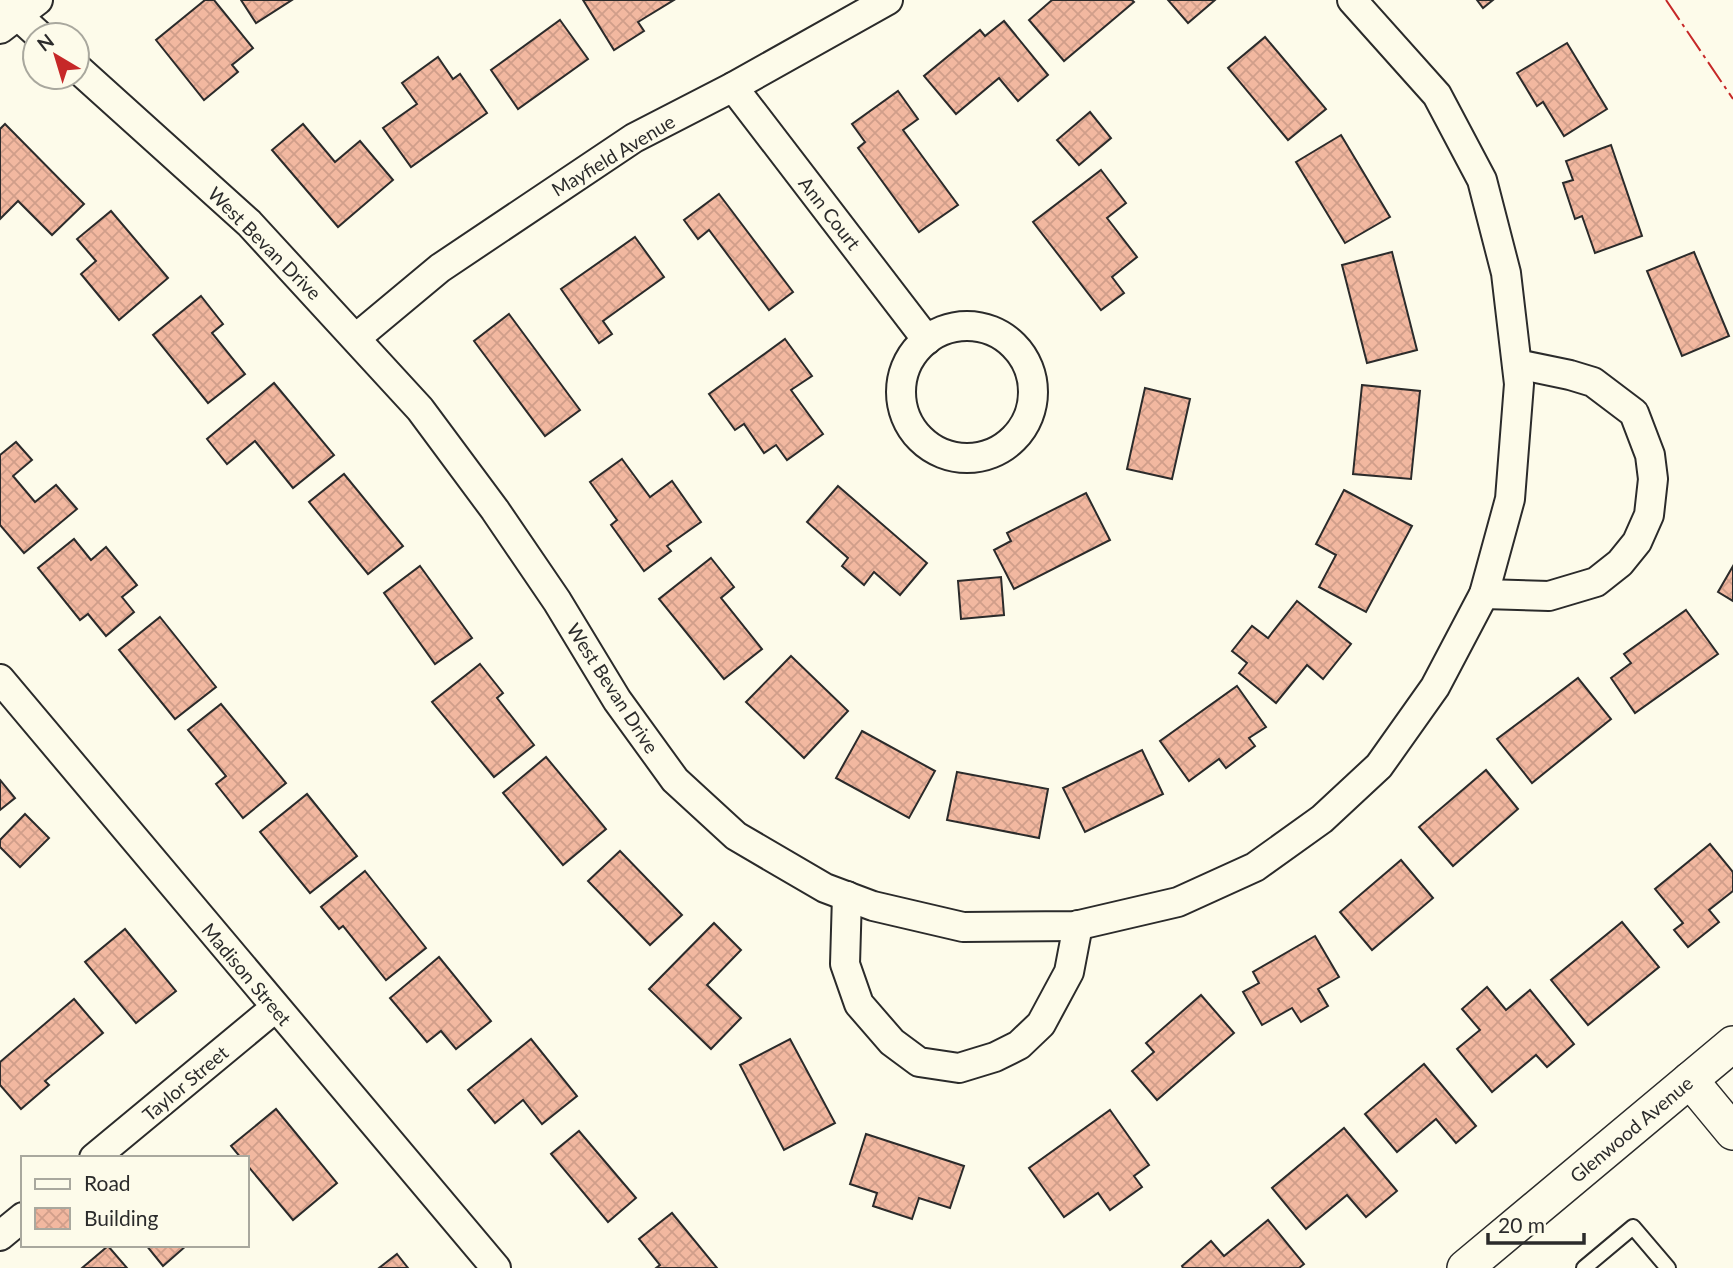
<svg xmlns="http://www.w3.org/2000/svg" width="1733" height="1268" viewBox="0 0 1733 1268" font-family="Lato,sans-serif">
  <style>
    .building { fill: url(#building-cross-hatch); stroke: #2b2b2b; stroke-width: 2 }
    .lines { fill: none; stroke-linecap: round; stroke-linejoin: round }
    .service-casing { stroke: #2b2b2b; stroke-width: 18 }
    .minor-casing { stroke: #2b2b2b; stroke-width: 32 }
    .tertiary-casing { stroke: #2b2b2b; stroke-width: 38 }
    .service { stroke: #fdfbea; stroke-width: 14 }
    .minor { stroke: #fdfbea; stroke-width: 28 }
    .tertiary { stroke: #fdfbea; stroke-width: 35 }
    .power { stroke: #c62828; stroke-width: 2; stroke-dasharray: 24 5 3.5 5; stroke-linecap: butt }
    .labels { text-anchor: middle; dominant-baseline: central; stroke-width: 5; stroke-linejoin: round; paint-order: stroke }
    .street-label { font-size: 19px; fill: #2b2b2b; stroke: #fdfbea }
  </style>
  <defs>
    <pattern id="building-cross-hatch" width="8" height="8" patternUnits="userSpaceOnUse" patternTransform="scale(1.75)"><rect width="8" height="8" fill="#f2b8a0"/><path d="M0 0l8 8M0 8l8-8" fill="none" stroke="#d09e8a"/></pattern>
  </defs>
  <rect width="100%" height="100%" fill="#fdfbea"/>
  <g class="building">
    <polygon points="205,0 214,0 253,48 232,65 238,72 204,100 156,40"/>
    <polygon points="241,0 292,0 256,23"/>
    <polygon points="583,0 674,0 638,22 644,31 614,50"/>
    <polygon points="1052,0 1132,0 1134,2 1064,61 1029,20"/>
    <polygon points="1168,0 1215,0 1188,23"/>
    <polygon points="1477,0 1493,0 1483,8"/>
    <polygon points="560,20 588,59 518,109 491,70"/>
    <polygon points="1004,21 1048,75 1018,101 999,78 956,114 924,76 980,30 985,36"/>
    <polygon points="1265,37 1326,109 1288,140 1228,68"/>
    <polygon points="1567,43 1607,109 1564,136 1543,102 1537,106 1517,73"/>
    <polygon points="438,57 453,79 460,74 487,113 411,167 383,128 417,104 402,83"/>
    <polygon points="898,91 918,119 903,130 958,205 919,232 858,148 865,142 852,124"/>
    <polygon points="1090,112 1111,138 1079,165 1057,140"/>
    <polygon points="5,124 84,204 52,235 18,201 0,219 0,129"/>
    <polygon points="303,124 335,162 360,141 393,180 338,227 272,150"/>
    <polygon points="1341,135 1390,217 1345,243 1296,162"/>
    <polygon points="1611,145 1642,236 1595,253 1582,216 1575,219 1563,183 1573,180 1566,161"/>
    <polygon points="1101,170 1126,203 1107,218 1137,257 1112,277 1124,293 1101,310 1033,222"/>
    <polygon points="719,194 793,292 769,310 709,230 698,239 684,220"/>
    <polygon points="111,211 168,278 119,320 81,274 96,261 77,239"/>
    <polygon points="635,237 664,277 603,321 612,334 599,343 561,289"/>
    <polygon points="1392,252 1417,350 1367,363 1342,265"/>
    <polygon points="1694,252 1729,336 1682,356 1647,271"/>
    <polygon points="201,296 223,324 212,333 245,374 208,403 153,335"/>
    <polygon points="509,314 580,410 545,436 474,341"/>
    <polygon points="785,339 812,376 791,390 823,434 787,460 776,445 764,453 744,424 735,430 709,394"/>
    <polygon points="274,383 334,455 293,488 255,441 227,464 207,439"/>
    <polygon points="1362,385 1420,391 1411,479 1353,474"/>
    <polygon points="1145,388 1190,399 1172,479 1127,469"/>
    <polygon points="16,442 32,460 13,476 35,502 56,485 77,509 24,553 0,525 0,455"/>
    <polygon points="622,459 650,497 672,481 701,522 667,546 671,551 644,571 611,525 617,520 590,482"/>
    <polygon points="344,474 403,546 368,574 309,502"/>
    <polygon points="838,486 927,563 900,595 874,572 864,585 842,566 848,558 807,522"/>
    <polygon points="1344,490 1412,526 1366,612 1319,587 1336,555 1316,544"/>
    <polygon points="1086,493 1110,540 1014,589 994,550 1011,541 1007,533"/>
    <polygon points="74,539 91,560 106,547 137,585 122,597 134,612 106,636 88,614 80,620 38,568"/>
    <polygon points="711,558 734,587 721,598 762,649 724,679 659,599"/>
    <polygon points="420,566 472,638 435,664 384,593"/>
    <polygon points="1733,566 1733,601 1718,592"/>
    <polygon points="1001,577 1004,615 961,619 958,581"/>
    <polygon points="1297,601 1351,644 1323,679 1307,665 1276,703 1239,673 1247,663 1232,651 1252,626 1268,638"/>
    <polygon points="1686,610 1718,654 1635,713 1611,678 1631,663 1624,654"/>
    <polygon points="160,617 216,687 175,719 119,650"/>
    <polygon points="791,656 848,711 804,758 746,702"/>
    <polygon points="480,664 503,693 497,698 534,745 494,777 432,702"/>
    <polygon points="1578,678 1611,719 1532,783 1497,739"/>
    <polygon points="1237,686 1266,727 1249,738 1255,746 1226,768 1219,759 1189,781 1160,741"/>
    <polygon points="221,704 286,783 243,818 216,784 226,776 188,730"/>
    <polygon points="862,731 935,771 909,818 836,778"/>
    <polygon points="1142,750 1163,794 1085,832 1063,788"/>
    <polygon points="546,757 606,829 563,865 503,793"/>
    <polygon points="1486,770 1518,809 1453,866 1419,827"/>
    <polygon points="957,772 1048,789 1039,838 947,820"/>
    <polygon points="0,780 15,798 0,810"/>
    <polygon points="307,794 357,856 310,893 260,832"/>
    <polygon points="25,814 49,838 20,867 0,847 0,840"/>
    <polygon points="1710,844 1733,872 1733,891 1709,910 1719,922 1688,947 1674,930 1683,923 1655,889"/>
    <polygon points="620,851 682,915 650,945 588,881"/>
    <polygon points="1401,860 1433,898 1372,950 1340,912"/>
    <polygon points="365,871 426,948 386,980 343,926 339,929 321,907"/>
    <polygon points="1622,922 1659,967 1588,1025 1551,980"/>
    <polygon points="714,923 741,950 707,985 741,1018 711,1049 649,989"/>
    <polygon points="125,929 176,991 136,1023 85,962"/>
    <polygon points="1315,936 1339,977 1318,989 1328,1006 1301,1022 1292,1008 1262,1025 1243,992 1259,983 1253,972"/>
    <polygon points="439,957 491,1021 456,1049 441,1031 427,1042 390,998"/>
    <polygon points="1487,987 1506,1010 1530,990 1574,1044 1547,1067 1536,1055 1492,1092 1457,1049 1480,1030 1462,1009"/>
    <polygon points="1201,995 1234,1033 1157,1100 1132,1071 1154,1052 1146,1043"/>
    <polygon points="74,999 103,1033 45,1081 49,1085 21,1109 0,1085 0,1062"/>
    <polygon points="531,1039 577,1096 542,1124 523,1100 495,1123 468,1090"/>
    <polygon points="790,1039 835,1123 784,1150 740,1065"/>
    <polygon points="1424,1064 1476,1126 1456,1143 1436,1119 1397,1152 1365,1114"/>
    <polygon points="276,1109 337,1183 293,1220 247,1165 247,1158 241,1158 231,1146"/>
    <polygon points="1110,1110 1149,1165 1134,1176 1142,1187 1110,1210 1098,1193 1064,1217 1029,1168"/>
    <polygon points="1344,1128 1397,1191 1366,1217 1347,1195 1306,1229 1272,1188"/>
    <polygon points="579,1131 636,1198 608,1222 551,1154"/>
    <polygon points="866,1134 964,1166 950,1208 919,1198 912,1219 873,1206 877,1193 850,1184"/>
    <polygon points="672,1213 717,1268 656,1268 660,1265 639,1239"/>
    <polygon points="1268,1220 1304,1264 1299,1268 1183,1268 1182,1266 1211,1241 1224,1256"/>
    <polygon points="146,1245 187,1245 163,1266"/>
    <polygon points="108,1246 127,1268 82,1268"/>
    <polygon points="397,1254 408,1268 379,1268"/>
  </g>
  <g class="lines">
    <defs>
      <polyline id="service" points="1584,1268 1633,1227 1668,1268"/>
      <g id="minor">
        <polyline points="4,0 17,15 39,35"/>
        <polyline points="0,29 38,0"/>
        <polyline points="77,68 249,223 420,409 495,510 557,601 617,700 675,780 736,836 825,888 873,906 963,927 1075,926 1178,902 1255,867 1322,819 1379,766 1435,687 1484,594 1510,499 1519,384 1506,273 1482,180 1437,95 1352,0"/>
        <polyline points="733,87 927,340"/>
        <circle cx="967" cy="392" r="66"/>
        <polyline points="356,338 440,268 634,138 733,87 888,0"/>
        <polyline points="1484,594 1549,596 1596,582 1620,563 1637,542 1649,515 1653,479 1650,455 1634,413 1593,382 1570,375 1517,364"/>
        <polyline points="0,679 496,1268"/>
        <polyline points="847,896 845,964 859,1004 892,1042 919,1062 959,1068 995,1057 1019,1045 1041,1024 1069,972 1078,925"/>
        <polyline points="94,1158 275,1008"/>
        <polyline points="0,1236 23,1217"/>
      </g>
      <g id="tertiary">
        <polyline points="1690,1080 1733,1132"/>
        <polyline points="1465,1268 1733,1044"/>
      </g>
    </defs>
    <use href="#service" class="service-casing"/>
    <use href="#minor" class="minor-casing"/>
    <use href="#tertiary" class="tertiary-casing"/>
    <use href="#service" class="service"/>
    <use href="#minor" class="minor"/>
    <use href="#tertiary" class="tertiary"/>
    <polyline class="power" points="1666,0 1733,99"/>
  </g>
  <g class="labels">
    <g class="street-label">
      <text transform="translate(613 155) rotate(-31)">Mayfield Avenue</text>
      <text transform="translate(830 213) rotate(52)">Ann Court</text>
      <text transform="translate(265 243) rotate(45)">West Bevan Drive</text>
      <text transform="translate(613 688) rotate(57)">West Bevan Drive</text>
      <text transform="translate(247 974) rotate(50)">Madison Street</text>
      <text transform="translate(185 1083) rotate(-40)">Taylor Street</text>
      <text transform="translate(1631 1129) rotate(-40)">Glenwood Avenue</text>
    </g>
  </g>
  <rect x="21" y="1156" width="228" height="91" fill="#fdfbea" stroke="#a9a89e" stroke-width="2"/>
  <rect x="35" y="1179" width="35" height="10" fill="#fdfbea" stroke="#a9a89e" stroke-width="2"/>
  <text x="84" y="1191" font-size="21" fill="#2b2b2b">Road</text>
  <rect x="35" y="1208" width="35" height="21" fill="url(#building-cross-hatch)" stroke="#a9a89e" stroke-width="2"/>
  <text x="84" y="1226" font-size="21" fill="#2b2b2b">Building</text>
  <g transform="translate(56 56) rotate(322)"><circle r="33" fill="#fdfbea" stroke="#a9a89e" stroke-width="2"/>
  <path d="M0-5L12 26L0 18L-12 26Z" fill="#c62828"/>
  <text y="-10" font-size="19" font-weight="bold" text-anchor="middle" fill="#2b2b2b">N</text>
  </g>
  <path d="M1488 1233v10h96v-10" fill="none" stroke="#2b2b2b" stroke-width="3.5"/>
  <text x="1498" y="1233" font-size="21" fill="#2b2b2b" stroke="#fdfbea" stroke-width="5" paint-order="stroke">20 m</text>
</svg>
